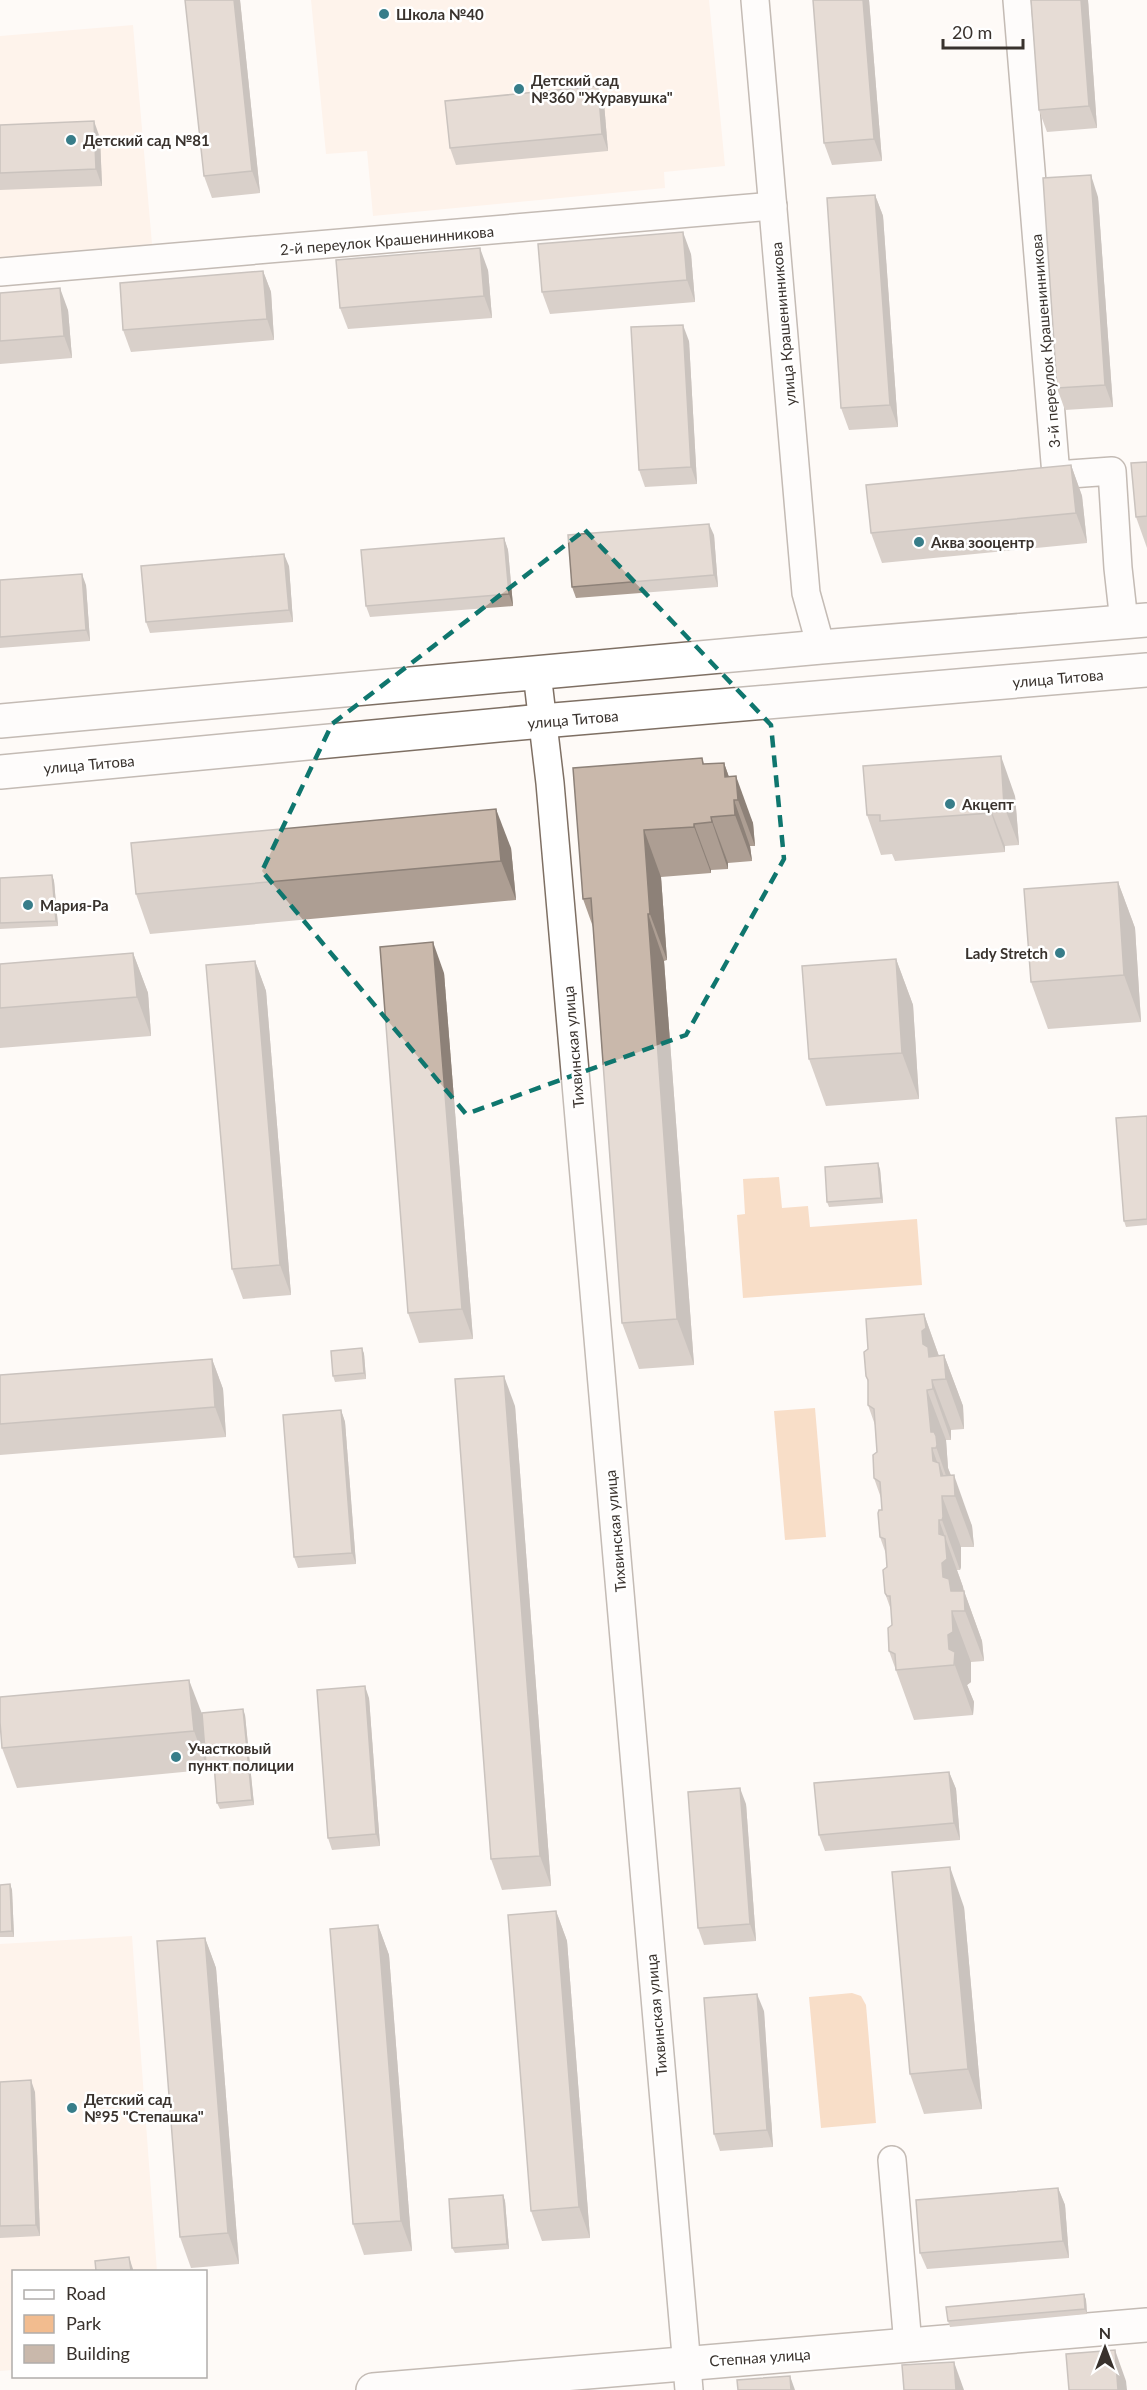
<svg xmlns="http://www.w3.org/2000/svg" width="1147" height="2390" viewBox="0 0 1147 2390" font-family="Lato,sans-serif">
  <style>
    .built { fill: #ffebdc }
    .park { fill: #f2bc8f }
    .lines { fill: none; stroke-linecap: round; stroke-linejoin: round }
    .street-casing { stroke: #7e6f63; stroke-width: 30 }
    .secondary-casing { stroke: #7e6f63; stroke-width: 36 }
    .street { stroke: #fff; stroke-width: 27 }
    .secondary { stroke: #fff; stroke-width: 33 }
    .wall { fill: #ad9e93 }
    .shaded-wall { fill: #8d8178 }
    .building { fill: #c9b8ab; stroke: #8d8178; stroke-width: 1.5 }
    .marked { fill: none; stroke: #0f766e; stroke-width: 4.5; stroke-dasharray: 12 8; stroke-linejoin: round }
    .poi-dot { fill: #377d89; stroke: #fff; stroke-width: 2 }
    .labels { text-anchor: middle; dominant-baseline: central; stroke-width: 5; stroke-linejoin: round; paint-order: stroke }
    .poi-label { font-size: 15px; font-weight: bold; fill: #39322d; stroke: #fff; text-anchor: start }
    .street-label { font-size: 15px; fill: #39322d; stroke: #fff }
  </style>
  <rect width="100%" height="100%" fill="#fefaf7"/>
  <g class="built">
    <polygon points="311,0 709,0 725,166 664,172 665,188 373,216 367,151 326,154"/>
    <polygon points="133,25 152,244 0,257 0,36"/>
    <polygon points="132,1936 157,2271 14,2272 13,2370 0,2371 0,1944"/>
  </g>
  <g class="park">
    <polygon points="779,1177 782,1208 808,1206 810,1227 917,1219 922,1285 743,1298 737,1215 745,1214 743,1179"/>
    <polygon points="815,1408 826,1537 785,1540 774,1411"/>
    <polygon points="852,1993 861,1996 866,2005 876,2123 821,2128 809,1997"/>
  </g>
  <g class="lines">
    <defs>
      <g id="street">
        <polyline points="755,0 806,593 821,647"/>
        <polyline points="1017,0 1056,475 1112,471 1118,568 1124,622"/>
        <polyline points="0,272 773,206"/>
        <polyline points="537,673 550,783 689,2390"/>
        <polyline points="892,2160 908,2345"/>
      </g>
      <g id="secondary">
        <polyline points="0,721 821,647 1147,620"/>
        <polyline points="0,772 542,721 1147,670"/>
        <polyline points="373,2390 1147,2325"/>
      </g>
    </defs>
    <use href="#street" class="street-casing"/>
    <use href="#secondary" class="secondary-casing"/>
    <use href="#street" class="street"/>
    <use href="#secondary" class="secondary"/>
  </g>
  <g class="wall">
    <polygon points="240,0 260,193 212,198 204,176"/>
    <polygon points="813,0 869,0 882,161 832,165 824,143"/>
    <polygon points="1031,0 1088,0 1097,128 1047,132 1039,110"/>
    <polygon points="604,103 608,151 456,165 450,148"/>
    <polygon points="0,125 100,138 102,186 0,190"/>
    <polygon points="875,195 883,216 898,427 849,430 841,408"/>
    <polygon points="1098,197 1113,407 1065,410 1057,388"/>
    <polygon points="691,254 695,302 550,314 542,292"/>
    <polygon points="488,270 492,318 348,329 340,308"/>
    <polygon points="263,271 271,292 274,340 131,352 123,330"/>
    <polygon points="0,293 68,310 72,358 0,364"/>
    <polygon points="689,341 697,484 645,487 639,470"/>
    <polygon points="1147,462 1147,548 1136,517"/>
    <polygon points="1071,465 1082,496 1087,543 882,563 871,533"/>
    <polygon points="714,535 718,587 576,598 572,587"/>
    <polygon points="504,538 508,550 513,606 370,617 366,606"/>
    <polygon points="289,566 293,622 150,633 146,622"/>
    <polygon points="0,580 86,585 90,641 0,648"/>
    <polygon points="702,758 704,764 724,763 729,777 753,823 755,846 750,846 752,861 728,863 728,869 711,870 711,873 661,877 667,960 664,961 694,1365 639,1369 622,1323 593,927 583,899"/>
    <polygon points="1015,796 1019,845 1005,846 1005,852 895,861 892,854 881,855 867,815"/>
    <polygon points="511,848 516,900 150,934 136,894"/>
    <polygon points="52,875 54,881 58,926 0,929 0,878"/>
    <polygon points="1118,882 1135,928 1141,1022 1048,1029 1031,982"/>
    <polygon points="133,953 148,993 151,1036 0,1048 0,964"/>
    <polygon points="896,959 913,1005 919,1099 826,1106 809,1059"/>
    <polygon points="255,961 266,991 291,1295 243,1299 232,1269"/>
    <polygon points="444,973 473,1339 419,1343 408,1313"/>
    <polygon points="1147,1116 1147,1225 1126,1227 1124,1221"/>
    <polygon points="880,1169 883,1203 829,1207 827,1202"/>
    <polygon points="924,1314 939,1356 944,1355 963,1406 964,1429 951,1430 951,1440 946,1440 948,1468 972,1526 974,1547 961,1547 961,1567 960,1570 957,1570 963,1587 964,1591 982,1641 984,1661 971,1662 971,1682 967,1685 974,1702 973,1715 914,1720 889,1651 892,1625 892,1613 885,1593 887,1567 886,1554 880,1537 882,1510 881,1498 874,1478 877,1452 875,1425 868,1405 868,1382 866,1376"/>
    <polygon points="362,1348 364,1354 366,1379 335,1382 333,1376"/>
    <polygon points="212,1359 223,1389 226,1437 0,1455 0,1375"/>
    <polygon points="515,1406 551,1886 502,1890 491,1859"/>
    <polygon points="341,1410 345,1422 356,1564 298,1568 294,1557"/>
    <polygon points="369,1698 380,1846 332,1850 328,1838"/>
    <polygon points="202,1713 245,1715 254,1805 220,1809 217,1803 214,1769 17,1788 2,1748"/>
    <polygon points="949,1772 956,1789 960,1840 825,1851 819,1835"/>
    <polygon points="746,1804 756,1941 704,1945 698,1928"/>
    <polygon points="10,1884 12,1890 14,1937 0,1937 0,1885"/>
    <polygon points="964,1907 982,2109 924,2114 910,2074"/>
    <polygon points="556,1911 567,1941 590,2238 542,2241 531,2211"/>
    <polygon points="378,1925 389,1955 412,2251 364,2255 353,2224"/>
    <polygon points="205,1938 216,1968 239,2264 191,2268 180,2237"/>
    <polygon points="764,2011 773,2147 720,2151 714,2134"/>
    <polygon points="0,2082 35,2092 40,2236 0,2238"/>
    <polygon points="1058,2188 1065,2205 1069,2258 927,2269 920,2253"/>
    <polygon points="503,2195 505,2201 509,2249 455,2253 452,2248"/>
    <polygon points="1084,2294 1086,2300 1087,2314 950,2327 948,2321"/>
  </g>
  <g class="shaded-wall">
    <polygon points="234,0 240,0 260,193 252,171"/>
    <polygon points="863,0 869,0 882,161 874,139"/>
    <polygon points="1081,0 1088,0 1097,128 1089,106"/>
    <polygon points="598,86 604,103 608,151 602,134"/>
    <polygon points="94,121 100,138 102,186 96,169"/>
    <polygon points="1091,175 1098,197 1113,407 1105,385"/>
    <polygon points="875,195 883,216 898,427 890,405"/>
    <polygon points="683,232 691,254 695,302 687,280"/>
    <polygon points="480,248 488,270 492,318 484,296"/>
    <polygon points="263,271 271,292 274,340 267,319"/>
    <polygon points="60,288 68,310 72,358 64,336"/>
    <polygon points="683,325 689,341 697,484 691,467"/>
    <polygon points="1071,465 1082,496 1087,543 1076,513"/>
    <polygon points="709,524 714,535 718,587 714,575"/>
    <polygon points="504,538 508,550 513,606 509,594"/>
    <polygon points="284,554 289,566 293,622 289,610"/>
    <polygon points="82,574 86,585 90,641 86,630"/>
    <polygon points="1001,756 1015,796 1019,845 1004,806"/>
    <polygon points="724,763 737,800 734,800 750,846 752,861 735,815 725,777"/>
    <polygon points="736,776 753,823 755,846 738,800"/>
    <polygon points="990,807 1005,846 1005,852 991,813"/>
    <polygon points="496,809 511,848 516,900 501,861"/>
    <polygon points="711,817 728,863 728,869 712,822"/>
    <polygon points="694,824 711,870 711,873 694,827"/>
    <polygon points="644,830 661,877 667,960 650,914"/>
    <polygon points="52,875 54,881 58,926 56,921"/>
    <polygon points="1118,882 1135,928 1141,1022 1124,975"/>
    <polygon points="648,914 664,961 694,1365 677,1319"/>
    <polygon points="433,942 444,973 473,1339 462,1309"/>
    <polygon points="133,953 148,993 151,1036 137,997"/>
    <polygon points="896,959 913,1005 919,1099 902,1053"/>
    <polygon points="255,961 266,991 291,1295 280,1265"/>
    <polygon points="878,1163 880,1169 883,1203 881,1198"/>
    <polygon points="924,1314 942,1365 936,1379 923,1344 922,1331"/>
    <polygon points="362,1348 364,1354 366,1379 364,1373"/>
    <polygon points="944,1355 963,1406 964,1429 946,1379"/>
    <polygon points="212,1359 223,1389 226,1437 215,1407"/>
    <polygon points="504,1376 515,1406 551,1886 540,1856"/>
    <polygon points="932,1380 951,1430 951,1440 933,1389"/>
    <polygon points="927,1390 946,1440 948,1468 955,1487 953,1496 931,1432"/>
    <polygon points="341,1410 345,1422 356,1564 352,1553"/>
    <polygon points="932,1448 940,1470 939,1463 951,1496 933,1461"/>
    <polygon points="954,1475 972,1526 974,1547 955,1496"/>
    <polygon points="942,1496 961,1547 961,1567 960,1570 942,1520"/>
    <polygon points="939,1520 963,1587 965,1610 956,1611 943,1577"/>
    <polygon points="964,1591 982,1641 984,1661 965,1611"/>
    <polygon points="952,1611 971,1662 971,1682 967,1685 974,1702 973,1715 949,1649 948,1635"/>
    <polygon points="189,1680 204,1719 206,1764 194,1731"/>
    <polygon points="365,1686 369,1698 380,1846 376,1834"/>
    <polygon points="243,1709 245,1715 254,1805 252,1800"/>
    <polygon points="949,1772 956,1789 960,1840 954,1823"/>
    <polygon points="740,1788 746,1804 756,1941 750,1924"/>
    <polygon points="950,1867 964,1907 982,2109 968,2069"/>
    <polygon points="10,1884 12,1890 14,1937 12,1931"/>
    <polygon points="556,1911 567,1941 590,2238 579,2207"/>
    <polygon points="378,1925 389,1955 412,2251 401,2221"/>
    <polygon points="205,1938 216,1968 239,2264 228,2233"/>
    <polygon points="757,1994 764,2011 773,2147 767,2130"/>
    <polygon points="31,2080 35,2092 40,2236 36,2225"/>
    <polygon points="1058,2188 1065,2205 1069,2258 1063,2241"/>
    <polygon points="503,2195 505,2201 509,2249 507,2244"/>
    <polygon points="129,2257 133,2269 133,2271 131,2271"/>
    <polygon points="1084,2294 1086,2300 1087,2314 1085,2309"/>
    <polygon points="1115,2350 1126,2381 1127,2390 1118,2390"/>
    <polygon points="954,2362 964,2390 956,2390"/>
    <polygon points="790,2376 795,2390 791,2390"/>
  </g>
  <g class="building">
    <polygon points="185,0 234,0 252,171 204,176"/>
    <polygon points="813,0 863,0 874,139 824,143"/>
    <polygon points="1031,0 1081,0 1089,106 1039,110"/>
    <polygon points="598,86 602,134 450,148 445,101"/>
    <polygon points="94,121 96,169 0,173 0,125"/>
    <polygon points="1091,175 1105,385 1057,388 1043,178"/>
    <polygon points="875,195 890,405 841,408 827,198"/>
    <polygon points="683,232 687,280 542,292 538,244"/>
    <polygon points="480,248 484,296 340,308 336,260"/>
    <polygon points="263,271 267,319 123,330 120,283"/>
    <polygon points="60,288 64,336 0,341 0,293"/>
    <polygon points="683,325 691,467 639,470 631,327"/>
    <polygon points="1147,462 1147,516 1136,517 1131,463"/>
    <polygon points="1071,465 1076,513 871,533 866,485"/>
    <polygon points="709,524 714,575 572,587 568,535"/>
    <polygon points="504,538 509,594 366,606 361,550"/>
    <polygon points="284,554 289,610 146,622 141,566"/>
    <polygon points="82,574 86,630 0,637 0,580"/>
    <polygon points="1001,756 1004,806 990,807 991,813 880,821 880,815 867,815 863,766"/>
    <polygon points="702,758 703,764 724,763 725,777 736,776 738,800 734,800 735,815 711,817 712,822 694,824 694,827 644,830 650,914 648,914 677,1319 622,1323 591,898 583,899 573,768"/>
    <polygon points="496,809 501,861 136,894 131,843"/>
    <polygon points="52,875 56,921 0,923 0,878"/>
    <polygon points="1118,882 1124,975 1031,982 1024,889"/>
    <polygon points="433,942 462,1309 408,1313 380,947"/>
    <polygon points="133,953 137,997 0,1008 0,964"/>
    <polygon points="896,959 902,1053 809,1059 802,966"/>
    <polygon points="255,961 280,1265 232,1269 206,965"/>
    <polygon points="1147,1116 1147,1219 1124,1221 1116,1118"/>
    <polygon points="878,1163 881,1198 827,1202 825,1167"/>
    <polygon points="924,1314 926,1328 922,1331 923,1344 928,1347 929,1357 944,1355 946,1379 932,1380 933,1389 927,1390 931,1432 934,1432 936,1436 937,1445 936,1448 932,1448 933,1461 939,1463 941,1476 954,1475 955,1496 942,1496 943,1517 942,1520 939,1520 939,1534 945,1536 947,1559 942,1563 943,1577 949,1579 951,1591 964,1591 965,1611 952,1611 953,1632 948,1635 949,1649 955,1652 954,1665 896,1670 895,1654 889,1651 888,1628 892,1625 890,1596 887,1596 885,1593 883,1570 887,1567 885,1539 880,1537 878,1513 879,1510 882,1510 880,1482 874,1478 873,1455 877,1452 874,1409 868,1405 868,1380 866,1376 864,1352 868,1349 866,1319"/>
    <polygon points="362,1348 364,1373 333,1376 331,1351"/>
    <polygon points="212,1359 215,1407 0,1424 0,1375"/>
    <polygon points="504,1376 540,1856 491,1859 455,1379"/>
    <polygon points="341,1410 352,1553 294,1557 283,1415"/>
    <polygon points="189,1680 194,1731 2,1748 0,1722 0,1697"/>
    <polygon points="365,1686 376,1834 328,1838 317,1690"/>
    <polygon points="243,1709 252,1800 217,1803 214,1763 206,1764 202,1713"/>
    <polygon points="949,1772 954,1823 819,1835 814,1783"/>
    <polygon points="740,1788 750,1924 698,1928 688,1792"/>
    <polygon points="950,1867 968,2069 910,2074 892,1872"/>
    <polygon points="10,1884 12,1931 0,1932 0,1885"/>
    <polygon points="556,1911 579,2207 531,2211 508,1915"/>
    <polygon points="378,1925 401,2221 353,2224 330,1929"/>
    <polygon points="205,1938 228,2233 180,2237 157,1941"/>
    <polygon points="757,1994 767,2130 714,2134 704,1998"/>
    <polygon points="31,2080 36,2225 0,2226 0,2082"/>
    <polygon points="1058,2188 1063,2241 920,2253 916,2200"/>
    <polygon points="503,2195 507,2244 452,2248 449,2199"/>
    <polygon points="129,2257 131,2271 96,2271 95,2261"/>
    <polygon points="1084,2294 1085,2309 948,2321 946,2307"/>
    <polygon points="1115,2350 1118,2390 1069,2390 1066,2354"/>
    <polygon points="954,2362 956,2390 904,2390 902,2365"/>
    <polygon points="790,2376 791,2390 738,2390 737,2380"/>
  </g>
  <path d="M0 0H1147V2390H0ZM585 530 771 725 784 859 686 1035 466 1114 262 871 332 724Z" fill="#fefaf7" fill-opacity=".55" fill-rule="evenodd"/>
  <path class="marked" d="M585 530 771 725 784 859 686 1035 466 1114 262 871 332 724Z"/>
  <g class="poi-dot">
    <circle cx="384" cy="14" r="6"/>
    <circle cx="519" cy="89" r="6"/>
    <circle cx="71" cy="140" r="6"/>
    <circle cx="919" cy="542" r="6"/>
    <circle cx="950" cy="804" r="6"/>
    <circle cx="28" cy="905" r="6"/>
    <circle cx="1060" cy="953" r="6"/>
    <circle cx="176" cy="1757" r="6"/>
    <circle cx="72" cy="2108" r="6"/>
  </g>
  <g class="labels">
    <g class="poi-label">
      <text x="396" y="14">Школа №40</text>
      <text x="531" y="80">Детский сад<tspan x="531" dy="17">№360 "Журавушка"</tspan></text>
      <text x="83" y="140">Детский сад №81</text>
      <text x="931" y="542">Аква зооцентр</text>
      <text x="962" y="804">Акцепт</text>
      <text x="40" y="905">Мария-Ра</text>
      <text x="1048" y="953" text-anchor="end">Lady Stretch</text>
      <text x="188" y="1748">Участковый<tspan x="188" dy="17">пункт полиции</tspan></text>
      <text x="84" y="2099">Детский сад<tspan x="84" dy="17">№95 "Степашка"</tspan></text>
    </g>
    <g class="street-label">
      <text transform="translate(387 240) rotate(-5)">2-й переулок Крашенинникова</text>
      <text transform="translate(783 324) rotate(-95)">улица Крашенинникова</text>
      <text transform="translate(1045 341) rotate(-95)">3-й переулок Крашенинникова</text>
      <text transform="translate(1058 678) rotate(-5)">улица Титова</text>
      <text transform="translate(573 719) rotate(-5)">улица Титова</text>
      <text transform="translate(89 764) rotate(-5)">улица Титова</text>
      <text transform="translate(573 1047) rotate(-95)">Тихвинская улица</text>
      <text transform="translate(615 1531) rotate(-95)">Тихвинская улица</text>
      <text transform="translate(656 2015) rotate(-95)">Тихвинская улица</text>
      <text transform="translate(760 2357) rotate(-4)">Степная улица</text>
    </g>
  </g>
  <rect x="12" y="2270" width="195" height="108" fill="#ffffff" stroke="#b0adab" stroke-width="1.5"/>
  <rect x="24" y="2290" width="30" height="9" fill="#ffffff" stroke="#b0adab" stroke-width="1.5"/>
  <text x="66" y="2300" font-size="18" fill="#39322d">Road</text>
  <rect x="24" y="2315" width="30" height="18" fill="#f2bc8f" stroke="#b0adab" stroke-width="1.5"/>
  <text x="66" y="2330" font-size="18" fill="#39322d">Park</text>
  <rect x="24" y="2345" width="30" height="18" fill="#c9b8ab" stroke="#b0adab" stroke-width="1.5"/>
  <text x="66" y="2360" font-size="18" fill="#39322d">Building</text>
  <g transform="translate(1105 2348)" stroke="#ffffff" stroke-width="4.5" paint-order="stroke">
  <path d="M0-4.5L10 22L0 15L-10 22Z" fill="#39322d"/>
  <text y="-9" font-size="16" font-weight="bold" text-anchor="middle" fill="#39322d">N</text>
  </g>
  <path d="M943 39v9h80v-9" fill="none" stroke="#39322d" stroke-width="3"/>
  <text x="952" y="39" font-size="18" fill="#39322d" stroke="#ffffff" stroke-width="4.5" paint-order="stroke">20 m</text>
</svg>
